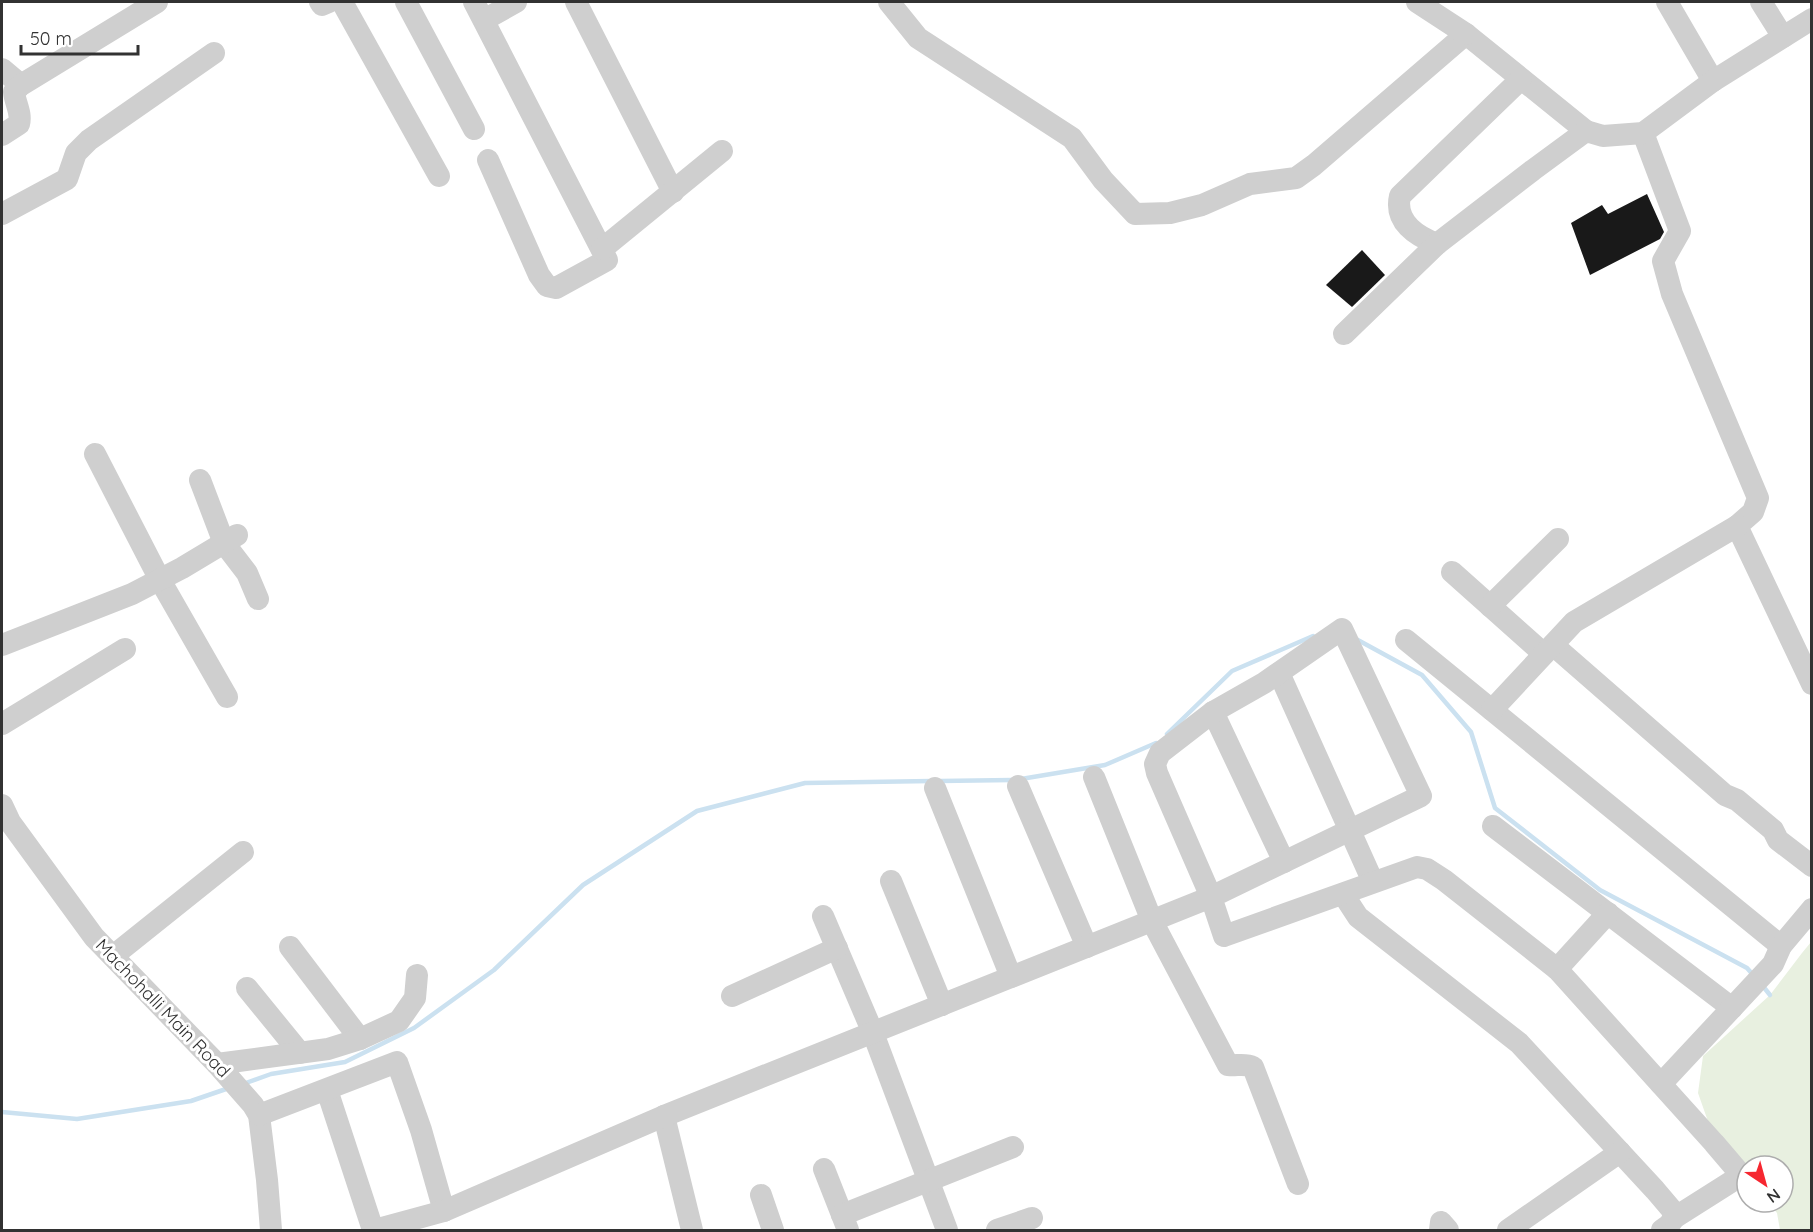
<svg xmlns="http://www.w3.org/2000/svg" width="1813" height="1232" viewBox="0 0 1813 1232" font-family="Quicksand,sans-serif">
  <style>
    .green { fill: #e8f0e0 }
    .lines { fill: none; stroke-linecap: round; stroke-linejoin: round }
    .stream { stroke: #cbe1f0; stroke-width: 4.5 }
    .building { fill: #191919 }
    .minor { stroke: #cfcfcf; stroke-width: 22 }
    .labels { text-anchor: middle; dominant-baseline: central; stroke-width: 6; stroke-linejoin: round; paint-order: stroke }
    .street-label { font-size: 18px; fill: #323232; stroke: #fff }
  </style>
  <rect width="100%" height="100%" fill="#fff"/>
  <polygon class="green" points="1811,942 1811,1230 1780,1230 1777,1213 1768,1202 1783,1202 1783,1166 1747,1166 1710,1127 1698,1093 1703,1056 1770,995 1802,953"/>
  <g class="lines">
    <g class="stream">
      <polyline points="1356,639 1422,675 1471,732 1495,808 1600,890 1747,968 1754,976"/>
      <polyline points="1167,734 1232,671 1313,636"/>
      <polyline points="1021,779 1105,765 1156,743"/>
      <polyline points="940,781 1012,780"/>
      <polyline points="1762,985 1770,995"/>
      <polyline points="243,1084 271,1074 345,1062 414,1028 494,970 583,885 697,811 805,783 931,781"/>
      <polyline points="2,1112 77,1119 191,1101 229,1088"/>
    </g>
  </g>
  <g class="building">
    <polygon points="1647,194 1664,232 1660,239 1590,275 1571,223 1602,205 1608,214"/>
    <polygon points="1362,250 1385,275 1352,307 1326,285"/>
  </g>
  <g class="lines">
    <g class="minor">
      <polyline points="320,2 322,5 329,2"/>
      <polyline points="342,2 439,176"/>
      <polyline points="406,2 474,129"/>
      <polyline points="474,2 607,260 556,288 547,286 539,275 488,160"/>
      <polyline points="576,2 673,192"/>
      <polyline points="889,2 918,38 1072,138 1103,180 1135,214 1170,213 1202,205 1250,184 1296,178 1314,165 1466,34 1586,131"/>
      <polyline points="1417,2 1466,34"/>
      <polyline points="1667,2 1713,81"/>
      <polyline points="1761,2 1783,37"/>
      <polyline points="484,20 516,2"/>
      <polyline points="2,69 21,85"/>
      <polyline points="1643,133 1680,231 1663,261 1672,294 1758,498 1753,512 1737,526 1812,684"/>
      <path d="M2 135 19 124C22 113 15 103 14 92L21 85 157 2"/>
      <polyline points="2,214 67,179 76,153 89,140 214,53"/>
      <path d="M1437 244C1416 236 1394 222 1400 196L1521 79"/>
      <polyline points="602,249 722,151"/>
      <polyline points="1344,334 1437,244 1533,170 1586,131 1603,136 1643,133 1713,81 1812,19"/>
      <polyline points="95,454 160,580 227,697"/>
      <polyline points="200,480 224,543 247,573 258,599"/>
      <polyline points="1452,572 1544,654"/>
      <polyline points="1490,606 1558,539"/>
      <polyline points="1406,640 1781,946"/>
      <polyline points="2,645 132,594 182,568 237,535"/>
      <polyline points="1553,645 1725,795 1737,800 1773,830 1778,840 1812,866"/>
      <polyline points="1279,673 1373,882"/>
      <polyline points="1492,710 1574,622 1737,526"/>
      <polyline points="1213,712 1284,862"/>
      <polyline points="2,724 125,649"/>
      <path d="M1094 777 1152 921 1228 1065C1237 1066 1245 1063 1253 1067L1298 1184"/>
      <polyline points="1018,786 1087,947"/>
      <polyline points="935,788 1011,977"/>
      <polyline points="2,805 10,822 94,937 217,1064 253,1105 259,1115 267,1180 271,1230"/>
      <polyline points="1493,826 1732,1008"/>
      <polyline points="891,881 942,1005"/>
      <polyline points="1343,894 1358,917 1519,1043 1655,1190 1672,1210 1674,1218 1669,1225 1662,1230"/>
      <polyline points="823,916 873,1033 947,1230"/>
      <polyline points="290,947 360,1039"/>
      <polyline points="113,956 243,852"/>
      <polyline points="1557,969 1608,913"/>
      <polyline points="247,988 300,1053"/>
      <polyline points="732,996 837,948"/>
      <polyline points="217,1064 328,1049 360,1039 399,1021 415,998 417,975"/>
      <polyline points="1661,1084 1773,964 1781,946 1812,909"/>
      <polyline points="327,1090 373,1230"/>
      <polyline points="259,1115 397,1062 421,1130 444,1211"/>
      <polyline points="664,1116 692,1230"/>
      <polyline points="824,1169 848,1230"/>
      <polyline points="761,1195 773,1230"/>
      <polyline points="842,1215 1013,1147"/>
      <polyline points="374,1230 444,1211 664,1116 1211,897 1421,796 1342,629 1264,683 1213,712 1160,753 1155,764 1157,773 1211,897 1224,936 1417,867 1427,869 1444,880 1557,969 1714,1143 1737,1170 1734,1180 1674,1218"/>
      <polyline points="997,1230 1032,1218"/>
      <polyline points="1440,1230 1441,1222 1448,1230"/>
      <polyline points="1508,1230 1620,1152"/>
    </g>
  </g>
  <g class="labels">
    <g class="street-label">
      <text transform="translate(163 1008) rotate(46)">Machohalli Main Road</text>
    </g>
  </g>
  <rect width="1813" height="1232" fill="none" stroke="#323232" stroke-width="6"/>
  <g transform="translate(1765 1184) rotate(144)"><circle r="28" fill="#ffffff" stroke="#adadad" stroke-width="1.5"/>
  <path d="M0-4.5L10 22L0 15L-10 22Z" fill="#f62730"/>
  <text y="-9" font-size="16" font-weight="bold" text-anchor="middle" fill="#323232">N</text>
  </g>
  <path d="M21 45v9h117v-9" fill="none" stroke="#323232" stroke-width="3"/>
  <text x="30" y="45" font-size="18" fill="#323232" stroke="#ffffff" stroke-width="4.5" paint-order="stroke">50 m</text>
</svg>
